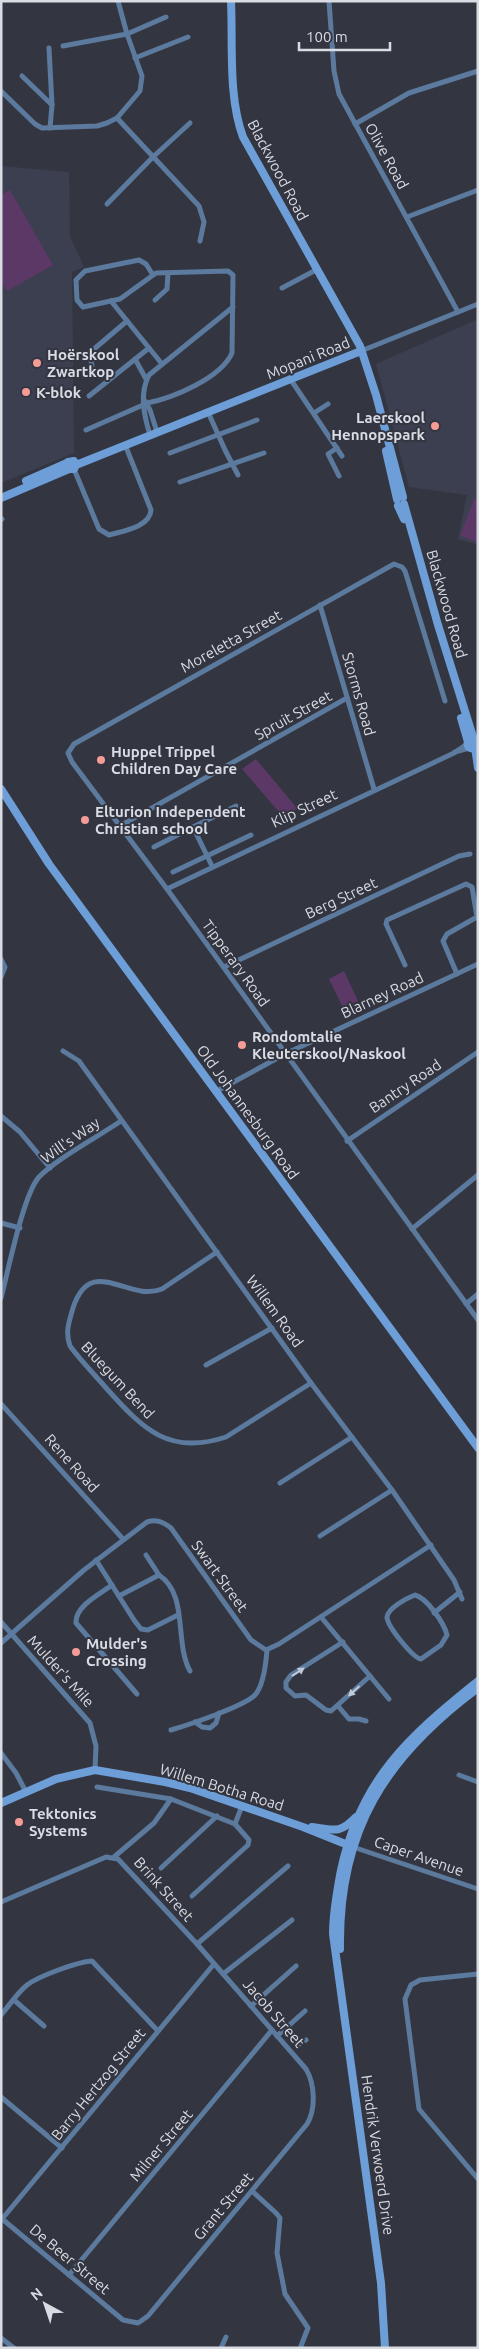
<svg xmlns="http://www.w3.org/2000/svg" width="479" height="2349" viewBox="0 0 479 2349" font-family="Ubuntu,sans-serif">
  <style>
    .built { fill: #3b3f50 }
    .green { fill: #5c3866 }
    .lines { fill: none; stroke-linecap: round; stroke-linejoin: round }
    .street { stroke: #5b7a9e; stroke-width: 5 }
    .secondary { stroke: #6d9ed8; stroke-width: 8 }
    .oneway { fill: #c1c8d5 }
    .poi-dot { fill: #f59c96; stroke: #333641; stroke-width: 2 }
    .labels { text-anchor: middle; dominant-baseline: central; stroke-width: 4; stroke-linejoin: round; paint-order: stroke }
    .street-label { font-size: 15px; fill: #dadce3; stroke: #333641 }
    .poi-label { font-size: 15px; font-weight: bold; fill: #dadce3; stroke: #333641; text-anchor: start }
  </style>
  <rect width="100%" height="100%" fill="#333641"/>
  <g class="built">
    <polygon points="1,166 69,172 70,236 84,267 72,272 74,453 1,483"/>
    <polygon points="478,319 478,545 458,539 467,495 409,487 376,364"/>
  </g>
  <g class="green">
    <polygon points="10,190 53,265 7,291 1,281 1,195"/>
    <polygon points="474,499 478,500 478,542 460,536"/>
    <polygon points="256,759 297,808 285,819 242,769"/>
    <polygon points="344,971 358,1001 343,1008 329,979"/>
  </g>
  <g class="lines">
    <g class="street">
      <polyline points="329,1 334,71 339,94 458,312"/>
      <polyline points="63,46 127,34 166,17"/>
      <polyline points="49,48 52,105 50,128"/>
      <polyline points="135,58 188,37"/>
      <polyline points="22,76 52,105"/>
      <polyline points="1,91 35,124 42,128 97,126 107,123 117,118 140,91 142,76 127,34 118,1"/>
      <polyline points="117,118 199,206 204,222 200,241"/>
      <polyline points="355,124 409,93 478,71"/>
      <polyline points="107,204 153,157 190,123"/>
      <polyline points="407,217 478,190"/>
      <polyline points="282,288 316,270"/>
      <polyline points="155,300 167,289 168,273"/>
      <polyline points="111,301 162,364"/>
      <polyline points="361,351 478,304"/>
      <polyline points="135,359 146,379"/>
      <polyline points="92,365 90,358 94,349 127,321"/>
      <polyline points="291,380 342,456"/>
      <polyline points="89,396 149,348"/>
      <polyline points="145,401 150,410 157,432"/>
      <path d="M147 403C173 398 221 378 232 353L233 275 228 271 156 273 120 299 83 307 77 300 76 280 85 271 139 260 146 264 153 275"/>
      <polyline points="208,412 225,450 238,475"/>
      <polyline points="314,413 328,404"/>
      <polyline points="86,430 143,405"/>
      <path d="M150 435C144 416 139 393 149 375L233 307"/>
      <polyline points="337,448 328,454 339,476"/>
      <polyline points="170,453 257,420"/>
      <path d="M74 469 99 529 109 535C123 531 150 527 151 510L126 447"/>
      <polyline points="180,482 264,453"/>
      <polyline points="1,520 2,519"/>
      <polyline points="320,605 374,789"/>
      <polyline points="445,701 405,571 402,567 394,564 74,744 68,753 72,762 167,889 478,1320"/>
      <polyline points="455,752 469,748"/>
      <polyline points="120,826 347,698"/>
      <polyline points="193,827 236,806"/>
      <polyline points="154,847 193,827 212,866"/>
      <polyline points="173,872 251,835"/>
      <polyline points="167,889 454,753 467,744"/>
      <polyline points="1,959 5,967 1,977"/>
      <polyline points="405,965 386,924 387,920 466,884 472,887 477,917 447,934 443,941 457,974"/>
      <polyline points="224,967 459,856 470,854"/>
      <polyline points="63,1051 79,1061 311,1383 392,1490 454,1580 462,1599"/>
      <polyline points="217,1091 285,1054 478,964"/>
      <polyline points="1,1116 20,1132 50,1168"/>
      <polyline points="347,1141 478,1052"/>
      <polyline points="1,1223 20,1228"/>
      <polyline points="412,1229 478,1175"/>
      <path d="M217 1252 162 1289C128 1303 91 1253 73 1308 69 1322 65 1332 70 1346 81 1361 95 1375 107 1389 143 1429 169 1456 226 1437L311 1383"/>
      <path d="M1 1298C8 1272 23 1195 39 1177 56 1159 99 1136 121 1121"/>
      <polyline points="466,1304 478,1294"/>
      <polyline points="206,1365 272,1328"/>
      <polyline points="1,1404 123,1539"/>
      <polyline points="280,1483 352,1437"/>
      <polyline points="320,1536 392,1490"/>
      <polyline points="146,1555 159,1575"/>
      <polyline points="96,1560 134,1620 141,1629 148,1630 178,1615"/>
      <path d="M112 1585C100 1594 75 1606 76 1623L137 1694"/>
      <path d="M415 1595C427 1598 444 1623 447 1635L441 1645 421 1659C413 1658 387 1626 387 1617 388 1608 407 1598 415 1595Z"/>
      <path d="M119 1596 159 1575C189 1595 174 1642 190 1671"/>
      <polyline points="434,1613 460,1592"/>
      <polyline points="321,1617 389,1699"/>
      <polyline points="1,1622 90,1723 96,1746 95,1770"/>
      <polyline points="343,1642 291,1675 286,1682 286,1688 295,1696 306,1695 326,1710 331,1711 370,1676"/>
      <path d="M1 1643 84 1570 147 1522C157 1519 163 1522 171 1528L251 1640 266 1650 279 1644 431 1545"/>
      <polyline points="338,1706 349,1719 359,1719 366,1721"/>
      <polyline points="195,1722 202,1727 210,1728 216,1723 219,1713"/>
      <path d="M171 1730C188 1725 245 1706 255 1695 264 1685 266 1663 267 1650"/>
      <polyline points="1,1753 16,1773 26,1792"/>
      <polyline points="459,1775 478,1782"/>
      <polyline points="97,1787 171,1799 235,1824 249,1840 248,1845 192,1896"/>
      <polyline points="235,1824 242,1806"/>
      <polyline points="353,1847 478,1889"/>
      <polyline points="114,1857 154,1823 171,1799"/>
      <polyline points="161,1868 217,1816"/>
      <path d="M1 1902 106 1857 118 1859 197 1944 306 2069C315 2084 316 2109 307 2124L148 2316 138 2323 123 2320 1 2218"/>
      <polyline points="197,1944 288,1866"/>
      <polyline points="223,1974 292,1920"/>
      <polyline points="478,1974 420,1980 411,1985 405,1999 419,2109 478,2179"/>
      <polyline points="14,2000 44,2026"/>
      <polyline points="251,2006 296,1966"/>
      <path d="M1 2015C9 2006 17 1993 27 1985 39 1976 77 1962 92 1961L158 2031"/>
      <polyline points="285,2030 298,2045 306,2040"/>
      <polyline points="277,2036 305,2011"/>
      <polyline points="1,2097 62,2148"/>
      <polyline points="252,2191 276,2213 280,2218 277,2253 285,2294 308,2328 301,2346"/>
      <polyline points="2,2219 214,1964"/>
      <polyline points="69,2275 272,2030"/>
      <polyline points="1,2338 14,2348"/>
      <polyline points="221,2348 226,2337"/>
    </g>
    <g class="secondary">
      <path d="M231 1C233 44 228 97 243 137L360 346 376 395 403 497"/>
      <polyline points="386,451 397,499"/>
      <polyline points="76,465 361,351"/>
      <polyline points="26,481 67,463"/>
      <polyline points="1,498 69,469 74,469 76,465 74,461 68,462 67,465 69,469"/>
      <polyline points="404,504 438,625 474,740"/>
      <polyline points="398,506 404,519"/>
      <polyline points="461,718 468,742"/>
      <circle cx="472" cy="744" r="4.5"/>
      <polyline points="475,747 478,768"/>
      <polyline points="1,789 49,864 478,1448"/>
      <polyline points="1,1803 56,1779 95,1770 165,1782 190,1788 303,1827 353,1847"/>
      <path d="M312 1827C334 1830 340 1834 356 1817"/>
      <path d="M340 1949C338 1831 385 1757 478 1688"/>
      <path d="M385 2348 381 2283 333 1934C333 1912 337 1891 341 1870 361 1779 408 1737 478 1681"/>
    </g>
  </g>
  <defs><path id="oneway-solid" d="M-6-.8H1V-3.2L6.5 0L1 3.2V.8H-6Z" transform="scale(1.25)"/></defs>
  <g class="oneway">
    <use href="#oneway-solid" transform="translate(298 1672) rotate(-33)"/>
    <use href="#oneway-solid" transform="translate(354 1691) rotate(138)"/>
  </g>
  <g class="poi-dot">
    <circle cx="37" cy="363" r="5"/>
    <circle cx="26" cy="392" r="5"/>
    <circle cx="435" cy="426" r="5"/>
    <circle cx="101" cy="760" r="5"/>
    <circle cx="85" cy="820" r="5"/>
    <circle cx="242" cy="1045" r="5"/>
    <circle cx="76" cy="1652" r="5"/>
    <circle cx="19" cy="1822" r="5"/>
  </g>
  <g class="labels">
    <g class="street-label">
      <text transform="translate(387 156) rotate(61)">Olive Road</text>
      <text transform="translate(278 170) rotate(62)">Blackwood Road</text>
      <text transform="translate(308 358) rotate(-22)">Mopani Road</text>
      <text transform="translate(447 604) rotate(74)">Blackwood Road</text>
      <text transform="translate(231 641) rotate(-29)">Moreletta Street</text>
      <text transform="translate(359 694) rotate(74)">Storms Road</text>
      <text transform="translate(293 715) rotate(-29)">Spruit Street</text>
      <text transform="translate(304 808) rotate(-25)">Klip Street</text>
      <text transform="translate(341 898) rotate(-25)">Berg Street</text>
      <text transform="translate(236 963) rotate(54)">Tipperary Road</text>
      <text transform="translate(382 995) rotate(-25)">Blarney Road</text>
      <text transform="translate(405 1086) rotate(-34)">Bantry Road</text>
      <text transform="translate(248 1112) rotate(54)">Old Johannesburg Road</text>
      <text transform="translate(70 1140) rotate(-35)">Will's Way</text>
      <text transform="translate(275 1311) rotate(54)">Willem Road</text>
      <text transform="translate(118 1380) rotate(47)">Bluegum Bend</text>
      <text transform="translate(72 1463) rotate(48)">Rene Road</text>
      <text transform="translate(220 1576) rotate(54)">Swart Street</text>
      <text transform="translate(61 1671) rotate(48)">Mulder's Mile</text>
      <text transform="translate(222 1787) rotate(17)">Willem Botha Road</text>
      <text transform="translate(419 1856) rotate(19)">Caper Avenue</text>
      <text transform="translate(164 1889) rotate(48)">Brink Street</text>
      <text transform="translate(274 2013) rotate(49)">Jacob Street</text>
      <text transform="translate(98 2084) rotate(-51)">Barry Hertzog Street</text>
      <text transform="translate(161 2145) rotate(-50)">Milner Street</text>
      <text transform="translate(378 2155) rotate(82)">Hendrik Verwoerd Drive</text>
      <text transform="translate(223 2206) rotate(-50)">Grant Street</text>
      <text transform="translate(70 2259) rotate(40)">De Beer Street</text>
    </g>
    <g class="poi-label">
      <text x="47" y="354">Hoërskool<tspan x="47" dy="17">Zwartkop</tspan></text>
      <text x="36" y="392">K-blok</text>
      <text x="425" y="417" text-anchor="end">Laerskool<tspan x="425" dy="17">Hennopspark</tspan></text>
      <text x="111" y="751">Huppel Trippel<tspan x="111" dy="17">Children Day Care</tspan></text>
      <text x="95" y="811">Elturion Independent<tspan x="95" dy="17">Christian school</tspan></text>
      <text x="252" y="1036">Rondomtalie<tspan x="252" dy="17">Kleuterskool/Naskool</tspan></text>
      <text x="86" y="1643">Mulder's<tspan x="86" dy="17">Crossing</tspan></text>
      <text x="29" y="1813">Tektonics<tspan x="29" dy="17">Systems</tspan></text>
    </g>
  </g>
  <rect width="479" height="2349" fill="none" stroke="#dadce3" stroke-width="5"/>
  <g transform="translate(45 2304) rotate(320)" stroke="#333641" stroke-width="4" paint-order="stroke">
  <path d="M0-4L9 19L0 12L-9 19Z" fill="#dadce3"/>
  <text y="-8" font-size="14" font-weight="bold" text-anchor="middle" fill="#dadce3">N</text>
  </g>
  <path d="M299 42v8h91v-8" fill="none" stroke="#dadce3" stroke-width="2.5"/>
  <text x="306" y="42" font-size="15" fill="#dadce3" stroke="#333641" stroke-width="4" paint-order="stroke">100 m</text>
</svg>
